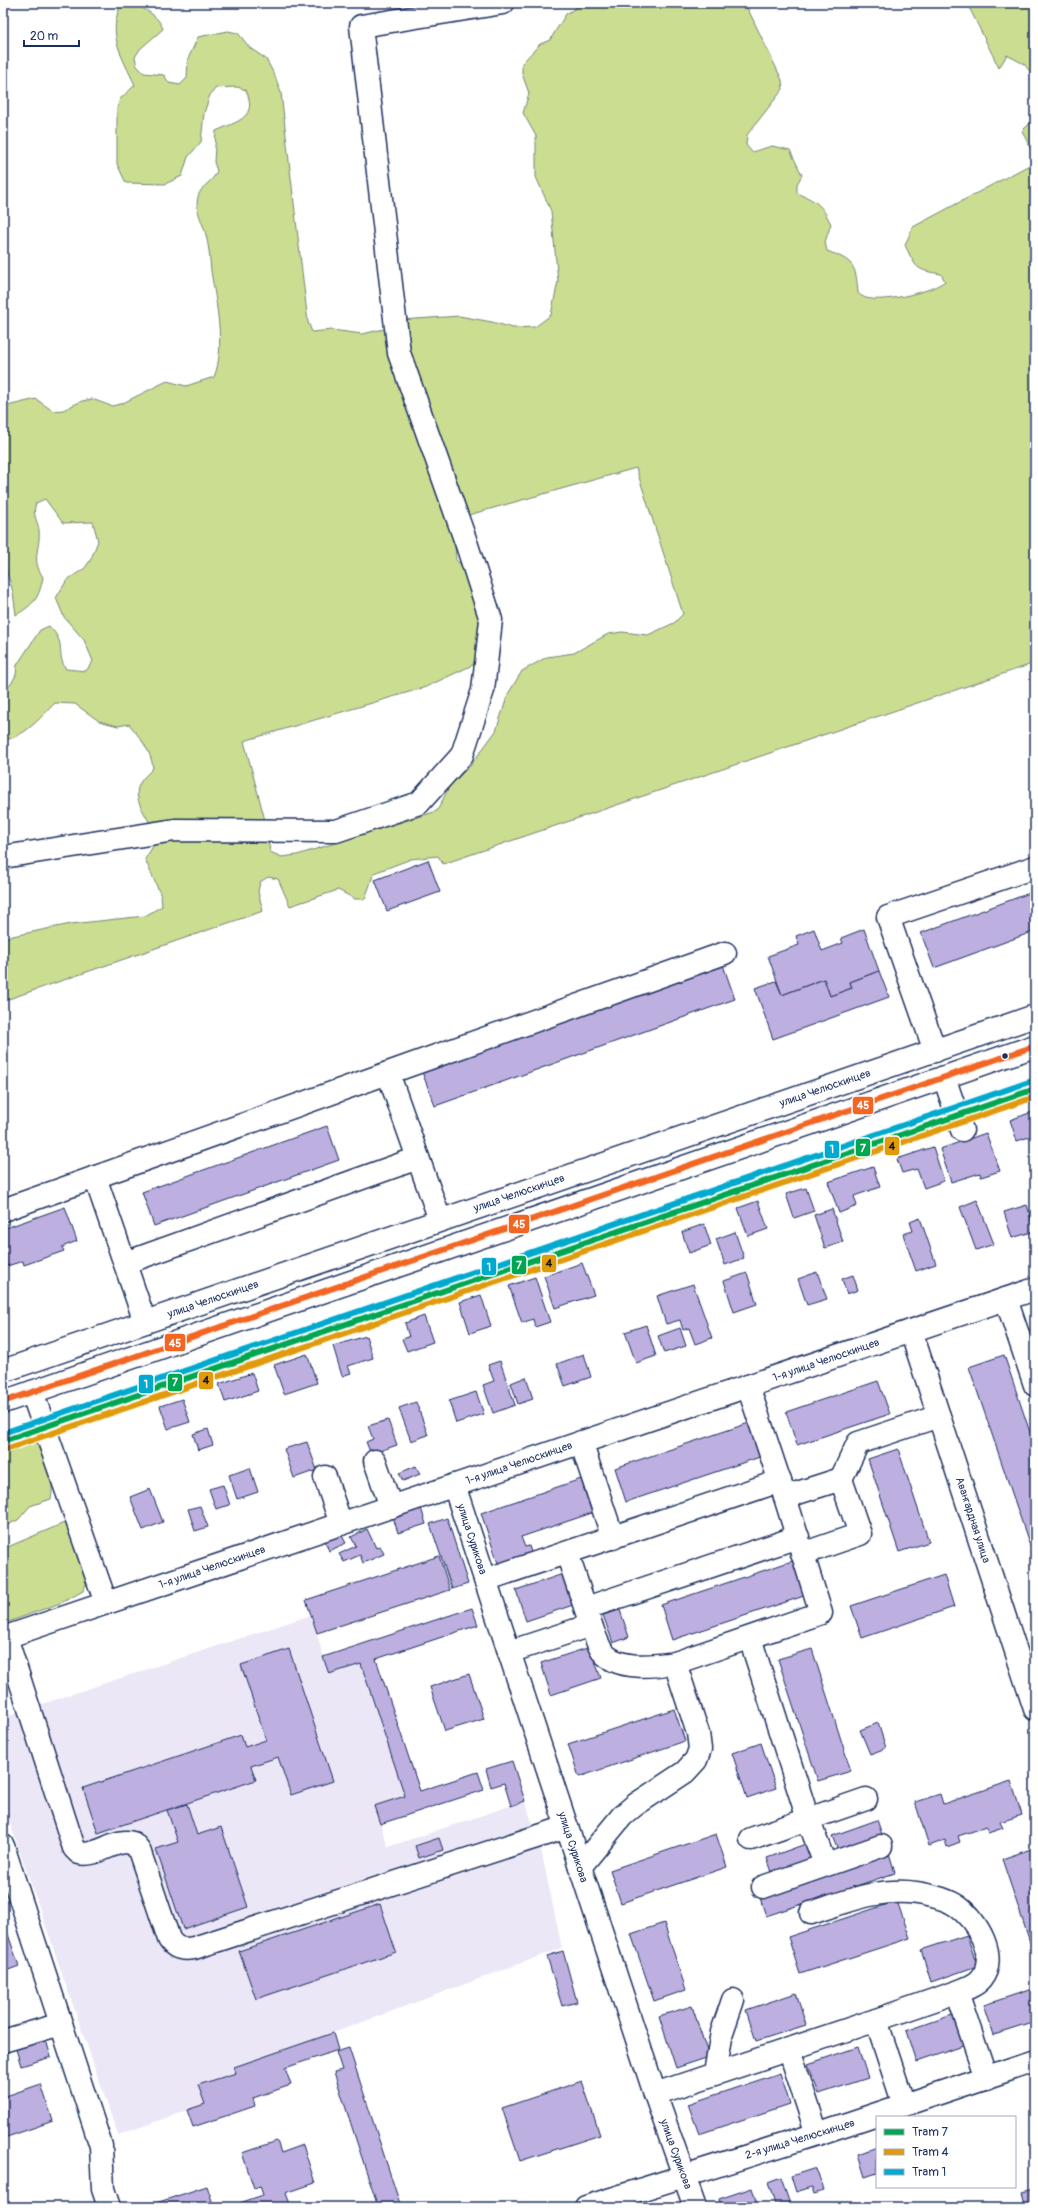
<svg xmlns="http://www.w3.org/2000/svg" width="1038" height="2210" viewBox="0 0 1038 2210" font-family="Pangolin,sans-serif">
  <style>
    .built { fill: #ebe7f6 }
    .green { fill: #cbdd91; stroke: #738678; fill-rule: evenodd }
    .building { fill: #bdafe0; stroke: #1b2f5e }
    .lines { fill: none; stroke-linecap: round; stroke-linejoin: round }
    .minor-casing { stroke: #1b2f5e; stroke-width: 25 }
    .major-casing { stroke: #1b2f5e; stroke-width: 25 }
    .minor { stroke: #fff; stroke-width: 22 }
    .major { stroke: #fff; stroke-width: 22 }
    .bus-1-casing { stroke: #fff; stroke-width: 9 }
    .bus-1 { stroke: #f26522; stroke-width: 6 }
    .tram-1-casing { stroke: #fff; stroke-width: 9 }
    .tram-2-casing { stroke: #fff; stroke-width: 9 }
    .tram-3-casing { stroke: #fff; stroke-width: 9 }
    .tram-1 { stroke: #00a651; stroke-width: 6 }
    .tram-2 { stroke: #e19a09; stroke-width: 6 }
    .tram-3 { stroke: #00a9ce; stroke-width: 6 }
    .bus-dot { fill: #1b2f5e; stroke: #fff; stroke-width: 1.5 }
    .labels { text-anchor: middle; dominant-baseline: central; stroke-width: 3.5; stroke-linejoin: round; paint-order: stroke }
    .street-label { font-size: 11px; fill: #1b2f5e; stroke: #fff }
    .line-badge { stroke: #fff; stroke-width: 1.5 }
    .badge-label { font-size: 11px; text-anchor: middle; font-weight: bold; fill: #fff }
    .pale-badge-label { font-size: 11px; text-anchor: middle; font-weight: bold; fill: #111 }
  </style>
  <rect width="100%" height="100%" fill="#fff"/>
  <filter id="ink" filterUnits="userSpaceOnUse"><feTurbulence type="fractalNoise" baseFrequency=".025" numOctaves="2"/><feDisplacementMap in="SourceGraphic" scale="8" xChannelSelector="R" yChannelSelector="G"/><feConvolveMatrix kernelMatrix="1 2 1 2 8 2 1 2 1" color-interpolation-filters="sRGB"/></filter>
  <g filter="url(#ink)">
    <polygon class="built" points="311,1615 329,1674 361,1664 405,1796 374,1806 388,1847 525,1801 541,1850 562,1948 333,2033 234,2067 236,2073 199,2085 205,2104 118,2135 3,1803 3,1717"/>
    <g class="green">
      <path d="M122 3C138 3 158 14 163 29L140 49 135 57 137 66 144 73 164 75 169 83 180 85 187 78 188 59 198 37 228 31 238 33 250 48 266 59 275 76 281 93 308 322 312 332 332 330 362 334 393 327 401 320 459 316 492 322 513 328 535 327 551 315 558 281 551 211 536 177V136L523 113 529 93 522 74V63L540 44 550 40 566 14 584 3H745L782 80 783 89 747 135 746 145 752 152 772 146 790 150 802 175 797 184V193C817 201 821 204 831 224L825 242 827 251C854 261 856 265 858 293 860 295 863 297 866 298 883 303 932 292 945 281L941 274C915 270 916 268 905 245L913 227 1035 162V663L443 864 438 856 411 859 374 873 365 899H355L338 890 290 906 278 879 268 877 260 882 258 892 263 911 3 1001V938L71 924 145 916 162 906 161 896 145 859 157 840C154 822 129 801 140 783 143 777 149 773 153 768 151 750 140 738 129 724L118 726 99 721 75 704 55 703C41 717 24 738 3 740V692L11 684 16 675 17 665 40 630 49 626C68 645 55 652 66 669L86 671 93 661 84 640 64 617 56 598 67 580 85 568 91 559 98 541 93 522 63 523 45 499 36 503C32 516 37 518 39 530 41 549 30 558 43 577 39 599 34 604 16 615L13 592 3 559V407L36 399 53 411 63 410 82 401 92 399 111 406 121 404 167 381 186 386 214 377C226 348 216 302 211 271 210 259 209 247 206 235 203 222 193 208 199 194 203 184 212 183 217 171L214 162 216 131C238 121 258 118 246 90L237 87 216 88 210 95 204 113 201 142 188 157 182 176 165 184 126 183 117 164V108L120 99 135 85C122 57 106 33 122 3ZM636 468 683 614 674 623 648 635 622 632 608 634 574 653 547 657 522 671 508 694 496 731 470 766 450 785 437 811 297 855 282 857 270 852 266 824 244 741 426 687 479 662 486 632C474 614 476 599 477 579L456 560 454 530 465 516Z"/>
      <polygon points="967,3 1035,3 1035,78 1024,64 1007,55 999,68"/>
      <polygon points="1035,118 1035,158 1022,131"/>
      <path d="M35 1439C43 1458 56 1478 51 1499L30 1506 18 1520 3 1527V1450Z"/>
      <polygon points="64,1523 73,1529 89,1578 83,1591 63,1602 3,1624 3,1549"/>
    </g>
    <g class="building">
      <polygon points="428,860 440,892 387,911 375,880"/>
      <polygon points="1035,891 1035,931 934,968 921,933"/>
      <polygon points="814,929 822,951 843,943 841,938 864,929 879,971 850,982 852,988 830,996 824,979 782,995 768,956 799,945 796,936"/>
      <polygon points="723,965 735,999 435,1106 422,1072"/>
      <polygon points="879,971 889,997 773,1039 755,988 776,981 782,995 824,979 830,996 852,988 850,982"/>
      <polygon points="1035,1111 1035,1135 1017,1141 1010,1120"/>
      <polygon points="327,1126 339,1160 154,1226 142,1192"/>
      <polygon points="986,1133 1000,1171 981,1177 980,1173 951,1182 940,1149"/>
      <polygon points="933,1147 944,1181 924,1188 917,1169 902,1173 897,1159"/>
      <polygon points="873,1167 880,1187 854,1196 857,1206 839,1213 828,1182"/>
      <polygon points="806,1188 814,1211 794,1218 786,1194"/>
      <polygon points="977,1200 994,1244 976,1250 960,1207"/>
      <polygon points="758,1201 768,1229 748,1236 738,1208"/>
      <polygon points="1027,1205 1035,1231 1012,1238 1004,1212"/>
      <polygon points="65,1207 77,1241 62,1247 64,1251 24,1265 23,1261 7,1266 3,1256 3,1229"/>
      <polygon points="832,1209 843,1242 825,1248 814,1215"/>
      <polygon points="920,1218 936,1264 916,1271 903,1234 913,1231 910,1222"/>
      <polygon points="704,1224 711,1245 689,1253 682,1232"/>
      <polygon points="735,1232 744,1258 725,1265 716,1239"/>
      <polygon points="582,1263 594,1295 555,1308 544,1276"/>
      <polygon points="817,1272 827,1299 807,1305 798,1279"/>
      <polygon points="747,1273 757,1304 734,1312 724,1281"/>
      <polygon points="853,1275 858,1290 847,1294 842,1279"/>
      <polygon points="535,1277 550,1322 535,1327 533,1319 522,1323 509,1286"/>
      <polygon points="693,1284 712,1338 695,1344 689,1328 683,1330 680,1320 666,1324 657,1296"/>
      <polygon points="481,1295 491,1326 470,1333 460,1302"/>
      <polygon points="424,1316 433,1342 407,1351 402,1339 409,1337 405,1323"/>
      <polygon points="646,1325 656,1356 636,1363 625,1332"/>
      <polygon points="680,1328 686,1346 664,1353 658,1336"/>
      <polygon points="366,1336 373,1358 348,1366 351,1373 342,1376 333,1346"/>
      <polygon points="307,1354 317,1383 284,1394 274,1365"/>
      <polygon points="584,1354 591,1377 565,1386 557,1364"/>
      <polygon points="1004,1355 1035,1447 1035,1544 1030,1546 969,1367"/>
      <polygon points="500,1361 515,1405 493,1413 483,1385 494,1381 488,1365"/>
      <polygon points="252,1373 258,1391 225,1402 219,1384"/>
      <polygon points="526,1377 533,1399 518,1404 511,1383"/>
      <polygon points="878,1381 890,1414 797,1445 786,1412"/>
      <polygon points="476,1392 484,1414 456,1423 449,1401"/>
      <polygon points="182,1399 190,1422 168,1429 160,1406"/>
      <polygon points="416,1402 428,1435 411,1441 399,1408"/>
      <polygon points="388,1420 397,1445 371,1454 366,1442 373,1439 368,1426"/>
      <polygon points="749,1423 760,1457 626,1502 615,1468"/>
      <polygon points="208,1429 213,1445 198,1450 193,1434"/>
      <polygon points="307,1442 317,1470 294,1478 284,1449"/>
      <polygon points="898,1449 929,1542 899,1552 868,1459"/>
      <polygon points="416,1466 420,1474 403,1481 399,1473"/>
      <polygon points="250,1468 258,1492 237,1499 229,1475"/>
      <polygon points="581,1479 592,1513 521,1537 525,1547 529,1546 533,1558 500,1569 481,1513"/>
      <polygon points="223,1485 230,1505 216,1509 209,1489"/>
      <polygon points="150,1489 163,1522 143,1530 130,1497"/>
      <polygon points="200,1506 208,1527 195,1531 188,1509"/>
      <polygon points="421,1508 426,1524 398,1533 393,1517"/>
      <polygon points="447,1518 468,1584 452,1589 430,1524"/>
      <polygon points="367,1529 376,1548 380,1546 384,1554 363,1563 360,1555 344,1562 339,1554 356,1546 351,1537"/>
      <polygon points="341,1534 346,1543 329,1551 325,1541"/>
      <polygon points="439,1556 450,1590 317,1633 306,1600"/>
      <polygon points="795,1560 807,1595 672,1640 661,1605"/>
      <polygon points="566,1573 576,1604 526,1621 516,1590"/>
      <polygon points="944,1575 954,1607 862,1638 851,1606"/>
      <polygon points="472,1608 478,1625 376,1659 420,1791 478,1772 484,1790 380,1824 374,1806 405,1796 361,1664 329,1674 323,1657"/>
      <polygon points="620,1610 629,1637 613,1643 603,1615"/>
      <polygon points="590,1647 601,1678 551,1695 541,1663"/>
      <polygon points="289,1649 333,1781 291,1795 278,1757 251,1766 256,1780 98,1833 83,1788 241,1735 245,1747 266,1740 241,1665"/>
      <polygon points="812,1649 851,1771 818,1781 778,1659"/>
      <polygon points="469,1674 484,1719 445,1731 430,1687"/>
      <polygon points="674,1709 685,1741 579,1777 568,1744"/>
      <polygon points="878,1723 886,1748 870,1754 860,1730"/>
      <polygon points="761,1743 776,1788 747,1798 732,1753"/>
      <polygon points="512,1761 525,1801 511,1806 504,1783 491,1787 486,1769"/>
      <polygon points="1011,1781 1022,1815 1000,1822 1003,1828 988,1833 986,1827 958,1836 960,1842 947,1847 945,1840 929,1846 915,1802 940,1794 943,1804"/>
      <polygon points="187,1804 197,1835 221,1827 248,1907 183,1929 156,1849 178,1842 167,1810"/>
      <polygon points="877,1820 883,1837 839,1853 832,1836"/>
      <polygon points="716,1834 727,1867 621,1903 610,1870"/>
      <polygon points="439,1838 443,1850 419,1858 415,1846"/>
      <polygon points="811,1842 817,1859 773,1875 767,1858"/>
      <polygon points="1034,1848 1035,1951 1033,1951 1002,1859"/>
      <polygon points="889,1853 895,1873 766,1916 759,1895"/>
      <polygon points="897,1901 910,1938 800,1974 788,1937"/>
      <polygon points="380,1904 396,1952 256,1999 239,1951"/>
      <polygon points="3,1920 19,1966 3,1972"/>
      <polygon points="664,1923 686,1990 654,2001 631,1934"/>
      <polygon points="967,1935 977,1966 931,1982 921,1950"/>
      <polygon points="563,1951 577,2002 562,2006 547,1956"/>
      <polygon points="1035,1988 1035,2022 994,2035 984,2005"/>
      <polygon points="796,1993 806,2025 756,2041 746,2010"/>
      <polygon points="692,2006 709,2057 676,2068 659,2016"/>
      <polygon points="955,2014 966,2045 916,2062 906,2031"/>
      <polygon points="333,2033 338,2050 285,2068 291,2085 253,2098 255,2106 193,2127 187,2110 205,2104 198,2085 236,2073 234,2067"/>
      <polygon points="46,2040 51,2057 21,2066 16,2049"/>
      <polygon points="858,2047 868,2078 819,2094 808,2064"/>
      <polygon points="349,2048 401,2207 378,2207 334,2072 342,2070 336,2052"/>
      <polygon points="3,2055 7,2069 3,2070"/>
      <polygon points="780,2073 790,2104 699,2134 688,2104"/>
      <polygon points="582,2081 600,2135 520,2161 502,2108"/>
      <polygon points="41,2084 53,2121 4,2138 3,2097"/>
      <polygon points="277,2141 281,2153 303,2145 315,2183 286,2193 291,2207 228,2207 263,2195 260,2186 254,2188 242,2153"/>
      <polygon points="877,2147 877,2173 865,2177 858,2154"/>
      <polygon points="816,2168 824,2190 814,2193 812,2187 796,2192 791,2176"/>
      <polygon points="781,2178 791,2207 776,2207 768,2183"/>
      <polygon points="207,2186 214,2207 158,2207 156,2203"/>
      <polygon points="752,2188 758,2207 721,2207 719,2199"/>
      <polygon points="1035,2191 1035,2207 1027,2207 1023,2194"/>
    </g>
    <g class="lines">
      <defs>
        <g id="minor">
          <polyline points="3,857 175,830 336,831 419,803 462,755 483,690 491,620 466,542 399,353 361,26 503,3"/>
          <polyline points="935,1051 888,917 1035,867"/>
          <polyline points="944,1077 962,1130"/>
          <polyline points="95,1177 145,1322"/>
          <polyline points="3,1210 388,1073"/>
          <polyline points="440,1220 388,1073 725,953"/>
          <polyline points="125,1263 418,1158"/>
          <polyline points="1006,1299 1035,1385"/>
          <polyline points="911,1331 1035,1709"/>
          <polyline points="32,1392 106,1603"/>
          <polyline points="581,1442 613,1538"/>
          <polyline points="375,1461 391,1507"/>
          <polyline points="325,1477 341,1524"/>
          <polyline points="841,1479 858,1443 939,1416"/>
          <polyline points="454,1485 655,2094 695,2207"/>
          <polyline points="785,1497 841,1479 860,1534 802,1554"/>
          <polyline points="485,1580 780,1481"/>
          <polyline points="586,1608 798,1537"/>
          <path d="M591 1625C594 1633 597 1643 602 1651 617 1671 654 1666 675 1663L821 1613 785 1497 748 1386"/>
          <path d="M6 1637 74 1848 79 1853C97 1858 116 1837 133 1843L139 1850 169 1939C175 1949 183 1950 194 1948L567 1827"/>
          <polyline points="3,1638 1035,1289"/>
          <polyline points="750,1638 808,1819 825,1864"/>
          <polyline points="509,1652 591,1625 567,1553"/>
          <polyline points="751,1839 866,1799"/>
          <polyline points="3,1846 101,2146 103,2189 109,2207"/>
          <polyline points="580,1867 622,1816 635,1805 685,1772 696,1760 700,1749 698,1733 675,1663"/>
          <polyline points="763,1887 881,1846"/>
          <path d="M811 1913C845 1902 880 1887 917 1893 929 1895 947 1899 957 1906 977 1920 999 1957 981 1979 975 1986 965 1989 957 1992L876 2020"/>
          <polyline points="957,1992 986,2078"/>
          <polyline points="3,2041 61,2024"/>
          <polyline points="789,2049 817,2134"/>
          <polyline points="715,2073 722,2032 733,2000"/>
          <polyline points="655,2094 876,2020 904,2105"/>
          <polyline points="586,2207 817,2134 1035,2061"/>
        </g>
        <g id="major">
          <polyline points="3,1371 1035,1016"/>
          <polyline points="3,1402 1035,1046"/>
        </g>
      </defs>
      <use href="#minor" class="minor-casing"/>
      <use href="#major" class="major-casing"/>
      <use href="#minor" class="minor"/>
      <use href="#major" class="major"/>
      <defs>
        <polyline id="bus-1" points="3,1402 1035,1046"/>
      </defs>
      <use href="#bus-1" class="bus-1-casing"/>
      <use href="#bus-1" class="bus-1"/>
      <defs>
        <polyline id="tram-1" points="3,1441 1035,1089"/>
        <polyline id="tram-2" points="6,1449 1035,1097"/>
        <polyline id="tram-3" points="3,1433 1032,1081"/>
      </defs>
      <use href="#tram-1" class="tram-1-casing"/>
      <use href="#tram-2" class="tram-2-casing"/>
      <use href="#tram-3" class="tram-3-casing"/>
      <use href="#tram-1" class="tram-1"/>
      <use href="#tram-2" class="tram-2"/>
      <use href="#tram-3" class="tram-3"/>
    </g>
  </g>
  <circle class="bus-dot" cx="1005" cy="1056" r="3.5"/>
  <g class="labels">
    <g class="street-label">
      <text transform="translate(825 1088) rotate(-19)">улица Челюскинцев</text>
      <text transform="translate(519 1193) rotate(-19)">улица Челюскинцев</text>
      <text transform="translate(213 1299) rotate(-19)">улица Челюскинцев</text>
      <text transform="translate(826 1360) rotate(-19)">1-я улица Челюскинцев</text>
      <text transform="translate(519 1463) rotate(-19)">1-я улица Челюскинцев</text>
      <text transform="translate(973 1520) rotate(72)">Авангардная улица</text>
      <text transform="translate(472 1539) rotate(72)">улица Сурикова</text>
      <text transform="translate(212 1567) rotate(-19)">1-я улица Челюскинцев</text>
      <text transform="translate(573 1847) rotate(72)">улица Сурикова</text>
      <text transform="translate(800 2139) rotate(-17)">2-я улица Челюскинцев</text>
      <text transform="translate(676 2154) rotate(70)">улица Сурикова</text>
    </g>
  </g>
  <g class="line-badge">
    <rect x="852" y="1096" width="22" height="19" rx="4" fill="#f26522"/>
    <rect x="884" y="1136" width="16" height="20" rx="4" fill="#e19a09"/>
    <rect x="855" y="1138" width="16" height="19" rx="4" fill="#00a651"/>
    <rect x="824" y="1140" width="16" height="19" rx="4" fill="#00a9ce"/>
    <rect x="508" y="1214" width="22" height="20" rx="4" fill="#f26522"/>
    <rect x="541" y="1254" width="16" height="19" rx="4" fill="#e19a09"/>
    <rect x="511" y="1255" width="16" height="20" rx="4" fill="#00a651"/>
    <rect x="481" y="1257" width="16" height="19" rx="4" fill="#00a9ce"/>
    <rect x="164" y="1333" width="22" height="19" rx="4" fill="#f26522"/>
    <rect x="198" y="1371" width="16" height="19" rx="4" fill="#e19a09"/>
    <rect x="167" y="1373" width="16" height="19" rx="4" fill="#00a651"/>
    <rect x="138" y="1374" width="16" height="20" rx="4" fill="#00a9ce"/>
  </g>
  <g class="badge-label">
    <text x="863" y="1109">45</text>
    <text x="863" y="1152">7</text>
    <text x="832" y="1153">1</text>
    <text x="519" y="1228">45</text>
    <text x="519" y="1269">7</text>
    <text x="489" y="1271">1</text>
    <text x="175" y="1347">45</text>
    <text x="175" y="1386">7</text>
    <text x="146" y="1388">1</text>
  </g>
  <g class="pale-badge-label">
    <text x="892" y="1150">4</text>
    <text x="549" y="1267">4</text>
    <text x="206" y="1384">4</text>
  </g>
  <rect width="1038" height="2210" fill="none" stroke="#fff" stroke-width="16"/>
  <rect x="8" y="8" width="1022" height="2194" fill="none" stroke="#1b2f5e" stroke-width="1.5" filter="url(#ink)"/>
  <rect x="876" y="2116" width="140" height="72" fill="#ffffff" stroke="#a4acbf"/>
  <rect x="884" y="2129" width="20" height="6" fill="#00a651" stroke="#a4acbf"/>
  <text x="912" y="2136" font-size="12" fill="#1b2f5e">Tram 7</text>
  <rect x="884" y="2149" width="20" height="6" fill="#e19a09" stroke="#a4acbf"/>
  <text x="912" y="2156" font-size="12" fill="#1b2f5e">Tram 4</text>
  <rect x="884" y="2169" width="20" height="6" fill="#00a9ce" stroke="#a4acbf"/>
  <text x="912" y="2176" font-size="12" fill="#1b2f5e">Tram 1</text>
  <path d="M24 40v6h55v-6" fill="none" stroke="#1b2f5e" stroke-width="2"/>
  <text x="30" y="40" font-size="12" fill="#1b2f5e" stroke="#ffffff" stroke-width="3" paint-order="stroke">20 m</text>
</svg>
